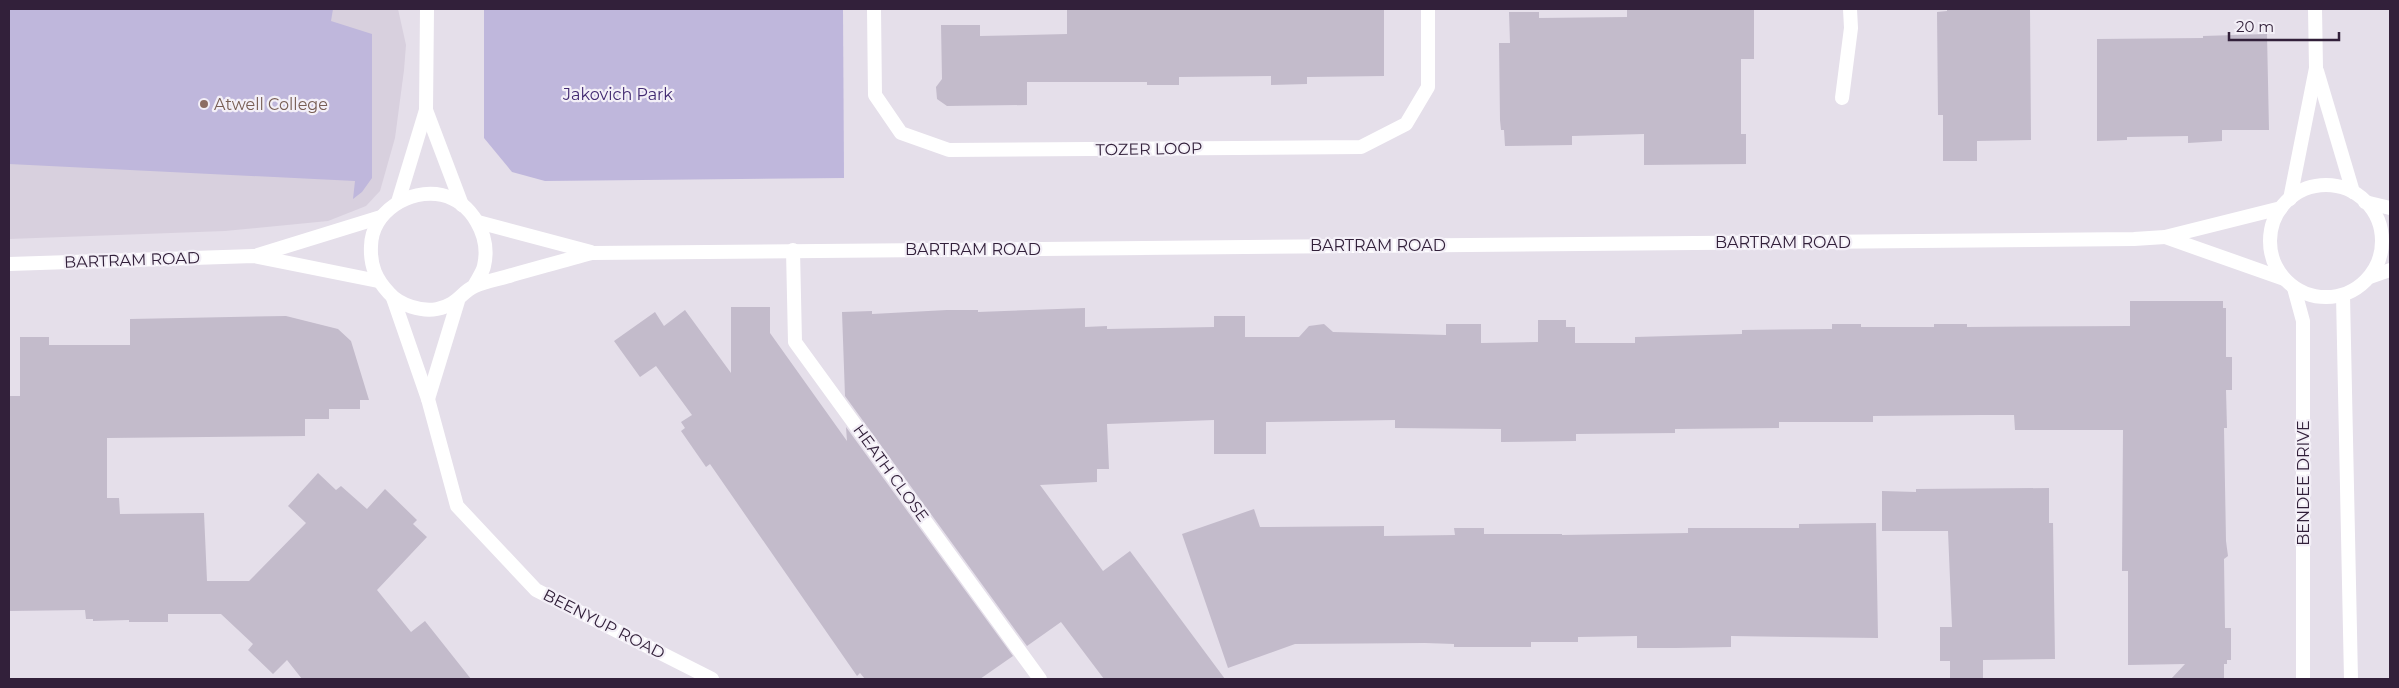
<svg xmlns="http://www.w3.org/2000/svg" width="2399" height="688" viewBox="0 0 2399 688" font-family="Montserrat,sans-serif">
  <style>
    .built { fill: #d8d0de }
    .green { fill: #bfb7dc }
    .building { fill: #c3bbcb }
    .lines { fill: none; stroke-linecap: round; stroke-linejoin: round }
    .minor { stroke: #fff; stroke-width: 14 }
    .tertiary { stroke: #fff; stroke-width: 14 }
    .education-dot { fill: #8d6e63; stroke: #f3eff7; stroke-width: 2 }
    .labels { text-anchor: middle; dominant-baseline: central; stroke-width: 4.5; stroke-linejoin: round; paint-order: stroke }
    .park-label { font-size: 16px; fill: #422a71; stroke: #f3eff7 }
    .education-label { font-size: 16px; fill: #785e54; stroke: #f3eff7; text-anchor: start }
    .street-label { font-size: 16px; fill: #32203a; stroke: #f3eff7 }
  </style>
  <rect width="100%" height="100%" fill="#e5dfea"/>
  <polygon class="built" points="9,9 398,9 406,45 404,70 395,138 380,191 366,206 328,221 225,231 9,239"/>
  <g class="green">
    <polygon points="9,9 333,9 331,21 372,34 372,178 362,192 353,199 355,181 9,164"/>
    <polygon points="484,9 843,9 844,178 545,181 512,172 484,138"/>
  </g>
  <g class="building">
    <polygon points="1067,9 1384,9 1384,76 1307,77 1307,84 1271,85 1271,76 1179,77 1179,85 1147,85 1147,82 1027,82 1027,105 947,106 937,99 936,87 942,79 941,25 980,25 980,36 1067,34"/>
    <polygon points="1627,9 1754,9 1754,59 1741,59 1741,134 1746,134 1746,164 1644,165 1644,134 1572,136 1572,145 1505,146 1504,130 1501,130 1500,120 1499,43 1510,43 1509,12 1539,12 1539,18 1627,17"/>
    <polygon points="1947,9 2030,9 2031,140 1977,141 1977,161 1943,161 1943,115 1938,115 1937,12 1947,11"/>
    <polygon points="2267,34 2269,130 2222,130 2222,141 2188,143 2188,136 2127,137 2127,140 2097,141 2097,39 2203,38 2203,36"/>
    <polygon points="2130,301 2223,301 2223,308 2226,308 2226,357 2232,357 2232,390 2226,390 2227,428 2224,428 2226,541 2228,556 2224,559 2225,628 2231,628 2231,660 2227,660 2227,664 2224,664 2224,679 2171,679 2185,664 2128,665 2128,571 2122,571 2123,430 2015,430 2014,415 1980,415 1873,416 1873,422 1779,422 1779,428 1675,429 1675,433 1576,434 1576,441 1501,442 1501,429 1395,428 1395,420 1266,422 1266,454 1214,454 1214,420 1107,424 1109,469 1097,469 1097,482 1040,485 1103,571 1130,551 1225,679 1104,679 1061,622 1027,646 845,396 842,312 872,311 872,314 947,310 978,310 978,312 1085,308 1085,327 1107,326 1107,329 1214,327 1214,316 1245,316 1245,337 1299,337 1309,326 1324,324 1333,332 1446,335 1446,324 1481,324 1481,343 1538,342 1538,320 1566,320 1566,327 1575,327 1575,343 1635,343 1635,337 1742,334 1742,330 1832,329 1832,324 1861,324 1861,327 1934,327 1934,324 1967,324 1967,327 2130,326"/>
    <polygon points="731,307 770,307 770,333 847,441 846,427 1013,656 980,679 865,679 860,673 857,676 710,464 706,467 681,431 685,428 681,422 692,415 656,366 640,377 614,341 655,312 664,326 685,310 731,373"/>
    <polygon points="286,316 338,329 351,341 369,400 360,400 360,409 329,409 329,419 305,419 305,436 107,438 107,498 119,498 120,514 204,513 207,581 249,581 306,523 288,506 318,473 336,490 341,486 367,509 385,489 417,520 413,524 427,537 377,590 411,632 425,621 471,679 302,679 287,660 273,674 248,650 253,644 221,614 168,614 168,622 129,622 129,620 93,621 93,619 86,619 85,610 9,611 9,396 20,396 20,337 49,337 49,345 130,345 130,319"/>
    <polygon points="2049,488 2049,523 2053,523 2055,659 1983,660 1983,679 1950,679 1950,661 1940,661 1940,627 1952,627 1948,531 1882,531 1882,491 1916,492 1916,489"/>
    <polygon points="1254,509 1260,527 1384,526 1384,536 1455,535 1454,528 1484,528 1484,534 1562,534 1562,535 1688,533 1688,528 1799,528 1799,524 1876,523 1878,638 1731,636 1731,647 1676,648 1637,648 1637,636 1578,637 1578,642 1531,642 1531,647 1454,647 1454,644 1425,643 1295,644 1228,668 1182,534"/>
  </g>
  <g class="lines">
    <g class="minor">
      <polyline points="874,9 875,95 901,133 949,150 1361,147 1406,124 1428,87 1428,9"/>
      <polyline points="2317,71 2353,192"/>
      <polyline points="1842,98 1851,28 1850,9"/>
      <polyline points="2290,199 2316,68 2315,9"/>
      <polyline points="793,250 795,342 1040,679"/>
      <polyline points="2294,288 2303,321 2303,679"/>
      <polyline points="2343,295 2351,679"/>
    </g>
    <g class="tertiary">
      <polyline points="426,110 462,205"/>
      <circle cx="2326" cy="241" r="56"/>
      <polyline points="398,202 426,110 427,9"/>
      <polyline points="2365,202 2390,208"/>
      <polyline points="478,222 591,252"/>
      <polyline points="2165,237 2284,279"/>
      <polyline points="258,255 381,217"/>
      <polyline points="9,264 254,256 378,281"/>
      <polyline points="2370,277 2390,270"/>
      <path d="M474 286C477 280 483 272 484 266 491 236 472 202 442 195 409 188 372 212 371 246 370 266 376 279 389 293 399 305 422 312 437 309 458 305 461 292 475 286 486 281 500 279 512 275 538 268 565 260 592 253L2134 239 2165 237 2281 208"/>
      <polyline points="393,298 428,399 457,506 536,590 712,679"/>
      <polyline points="428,399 458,301"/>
    </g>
  </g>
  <circle class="education-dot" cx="204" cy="104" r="5"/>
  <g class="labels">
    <g class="park-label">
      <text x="618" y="94">Jakovich Park</text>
    </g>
    <g class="education-label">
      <text x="214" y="104">Atwell College</text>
    </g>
    <g class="street-label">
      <text transform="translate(1149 149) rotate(-1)">TOZER LOOP</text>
      <text x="1783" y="242">BARTRAM ROAD</text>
      <text x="1378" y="245">BARTRAM ROAD</text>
      <text x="973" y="249">BARTRAM ROAD</text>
      <text transform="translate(132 260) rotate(-2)">BARTRAM ROAD</text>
      <text transform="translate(891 473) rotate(54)">HEATH CLOSE</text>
      <text transform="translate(2303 483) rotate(-90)">BENDEE DRIVE</text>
      <text transform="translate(604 624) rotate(27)">BEENYUP ROAD</text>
    </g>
  </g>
  <rect width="2399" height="688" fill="none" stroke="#32203a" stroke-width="20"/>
  <path d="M2229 32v8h110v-8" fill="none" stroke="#32203a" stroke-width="2.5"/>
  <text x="2236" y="32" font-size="15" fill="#32203a" stroke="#f3eff7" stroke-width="4" paint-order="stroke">20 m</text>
</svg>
